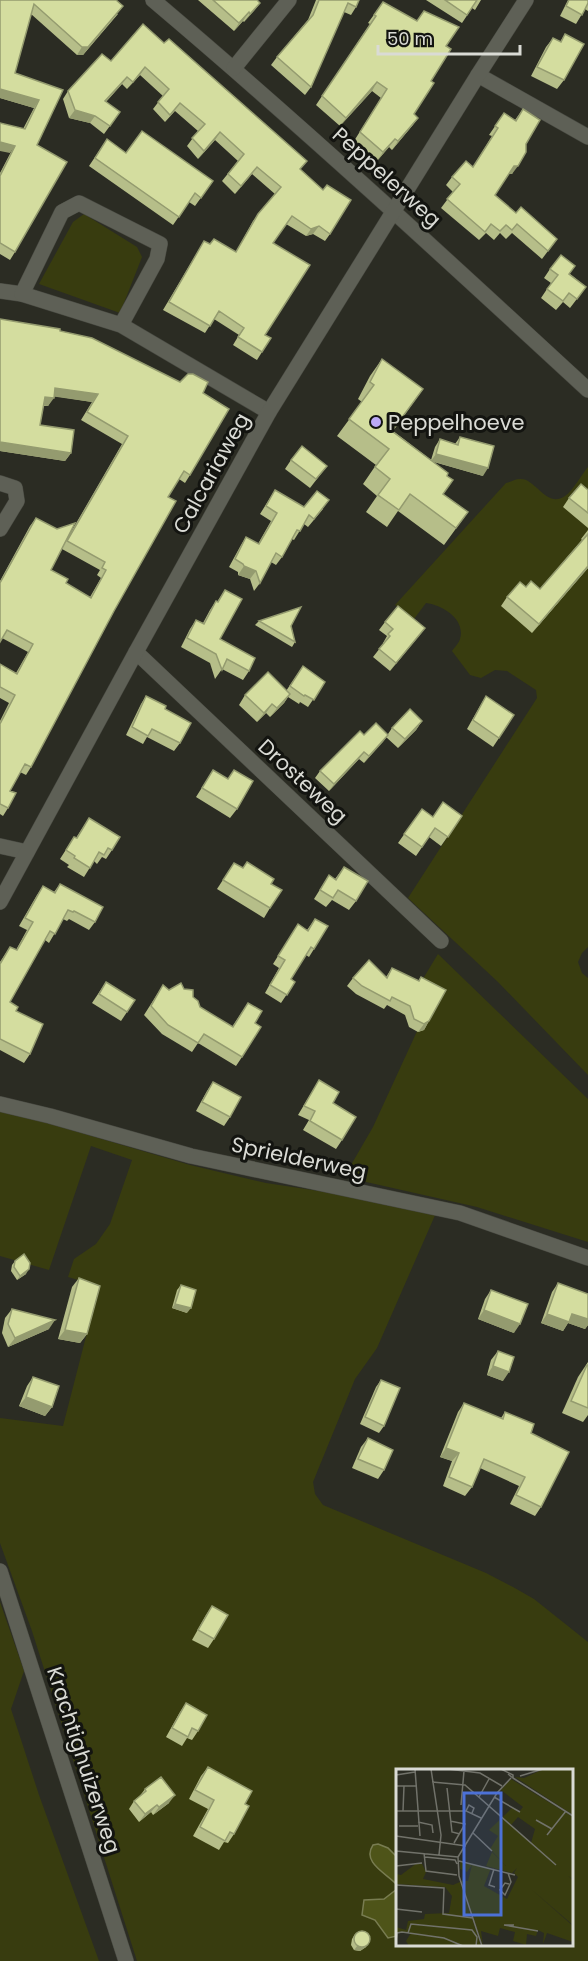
<svg xmlns="http://www.w3.org/2000/svg" width="588" height="1961" viewBox="0 0 588 1961" font-family="Poppins,sans-serif">
  <style>
    .green { fill: #383c0f; fill-rule: evenodd }
    .water { fill: #4e5419; stroke: #787c51; stroke-width: 1.5 }
    .lines { fill: none; stroke-linecap: round; stroke-linejoin: round }
    .minor-casing { stroke: #474840; stroke-width: 16 }
    .minor { stroke: #5e6056; stroke-width: 15 }
    .wall { fill: #b6be89; fill-rule: evenodd }
    .shaded-wall { fill: #949b6f }
    .building { fill: #d4dd9f; stroke: #949b6f; stroke-width: 1.5 }
    .poi-dot { fill: #bcaaf6; stroke: #131410; stroke-width: 2 }
    .labels { text-anchor: middle; dominant-baseline: central; stroke-width: 6; stroke-linejoin: round; paint-order: stroke }
    .street-label { font-size: 21px; fill: #dadbd5; stroke: #131410 }
    .poi-label { font-size: 21px; fill: #dadbd5; stroke: #131410; text-anchor: start }
    .inset-road { fill: none; stroke: #71726a; stroke-width: 1.5 }
    .view { fill: #4c71d7; fill-opacity: 0.15; stroke: #4c71d7; stroke-width: 3 }
    .inset-edge { fill: none; stroke: #dadbd5; stroke-width: 3 }
  </style>
  <rect width="100%" height="100%" fill="#2b2c23"/>
  <g class="green">
    <polygon points="84,214 137,247 142,257 120,313 39,284 73,222"/>
    <path d="M588 467V947L582 953 578 962 582 973 588 978V1075L498 982 408 898 537 698 536 690 507 671 495 670 481 678 470 675 452 651C454 648 459 643 460 639 466 619 442 605 426 603L414 619 395 605 506 483C511 482 515 479 520 479 536 478 546 509 565 496 572 492 582 474 588 467Z"/>
    <polygon points="438,954 588,1099 588,1242 477,1207 344,1177 373,1127 436,990 421,982"/>
    <path d="M0 1109 190 1165 266 1183 352 1196 436 1213 377 1348 355 1379 313 1482 315 1494 323 1505 486 1573 513 1587 534 1599 588 1642V1961H137L32 1631 0 1543V1418L63 1426 99 1286 68 1277 74 1259 96 1244 110 1224 132 1160 91 1146 49 1270 0 1256ZM398 1770H572V1944H398L397 1936 388 1938 375 1920 367 1899H384L397 1889V1883L376 1866 370 1850 388 1848 397 1857Z"/>
    <polygon points="0,1602 24,1671 11,1709 39,1795 99,1961 0,1961"/>
  </g>
  <g class="water">
    <path d="M378 1844 388 1848 397 1857V1885C388 1874 361 1863 373 1845Z"/>
    <polygon points="397,1889 397,1936 388,1938 375,1920 362,1915 364,1900 384,1899"/>
  </g>
  <g class="lines">
    <defs>
      <g id="minor">
        <path d="M153 0C302 126 445 258 588 390"/>
        <polyline points="234,68 289,0"/>
        <polyline points="478,75 588,137"/>
        <polyline points="0,291 22,294"/>
        <polyline points="121,325 157,259 160,244 79,203 62,212 22,294 121,325 269,412"/>
        <polyline points="0,483 15,488 17,501 0,529"/>
        <polyline points="136,652 441,941"/>
        <polyline points="0,846 27,852"/>
        <polyline points="0,902 136,652 269,412 478,75 526,0"/>
        <polyline points="0,1104 50,1116 191,1156 460,1213 588,1258"/>
        <polyline points="0,1571 126,1961"/>
      </g>
    </defs>
    <use href="#minor" class="minor-casing"/>
    <use href="#minor" class="minor"/>
  </g>
  <g class="wall">
    <polygon points="0,0 118,14 83,55 77,55 31,14 15,73 63,90 37,145 15,252 10,260 0,254 0,173 34,108 0,98"/>
    <polygon points="198,0 257,0 260,3 244,22 243,21 234,31"/>
    <polygon points="316,0 359,0 356,7 351,15 344,12 311,87 305,95 271,65 277,57 308,20"/>
    <polygon points="426,0 481,0 475,10 472,8 462,23"/>
    <polygon points="568,0 588,0 588,11 585,9 576,24 560,16"/>
    <polygon points="383,2 446,46 414,114 418,118 412,126 392,150 389,147 377,161 354,141 381,98 372,91 340,126 316,105 370,24 368,23"/>
    <polygon points="143,24 301,170 330,234 325,241 313,234 306,236 286,224 273,243 265,335 262,352 257,360 233,345 239,335 214,319 205,333 163,310 204,241 210,244 214,239 236,252 253,221 275,194 252,174 235,194 222,181 238,161 215,140 198,159 187,146 198,131 175,111 165,122 153,109 163,96 140,75 127,89 122,84 106,102 120,112 104,134 90,123 69,118 63,99 68,91 111,61"/>
    <polygon points="565,34 564,80 557,89 531,76 546,47 553,38 560,42"/>
    <polygon points="523,109 526,144 512,174 508,174 495,195 516,213 557,239 542,259 512,233 506,239 500,233 494,240 486,233 479,240 441,208 453,192 446,185 452,177 473,167 492,136 489,135 504,113 515,120"/>
    <polygon points="107,139 126,153 213,181 195,206 189,202 173,225 89,166"/>
    <polygon points="550,269 570,274 586,287 570,308 563,302 556,310 541,298 551,283 544,278"/>
    <path d="M0 319 60 331 203 393 190 475 185 483 179 479 168 497 114 611 31 767 26 775 20 772 10 791 8 808 3 816 0 814V721L9 703 0 698V664L16 673 28 652 2 638 0 642V581L30 526 36 518 67 539 122 444 81 420 92 402 54 396 48 406H43L40 425 71 453 65 461 0 451ZM62 549 100 570 97 575 101 578 90 597 66 583 51 570Z"/>
    <polygon points="382,359 423,389 393,431 431,460 435,447 440,439 455,444 460,437 483,476 434,462 443,494 468,512 444,545 398,511 387,527 366,512 377,496 363,484 376,465 337,436 362,402 358,399 370,376"/>
    <polygon points="291,460 327,466 310,488 285,469"/>
    <polygon points="275,490 304,507 323,509 308,527 304,524 294,540 292,539 282,557 276,565 271,562 260,583 254,591 250,579 238,575 238,572 229,567 241,545 246,537 258,544 271,521 260,514"/>
    <polygon points="588,490 588,528 563,507 569,498"/>
    <polygon points="588,530 588,568 532,633 501,606 507,597 540,589 582,540 581,539"/>
    <polygon points="225,590 220,639 249,671 243,680 222,669 215,679 210,663 181,647 190,629 196,620 203,623 210,610 216,601 217,602"/>
    <polygon points="259,621 291,626 295,642 292,647 255,625"/>
    <polygon points="385,622 425,628 390,671 373,657 384,643 383,643 387,636 379,630"/>
    <polygon points="303,666 325,682 308,707 300,702 299,704 288,697 284,703 270,717 266,713 257,722 239,705 245,695 286,691"/>
    <polygon points="146,696 180,743 174,751 147,737 143,744 126,735 141,704"/>
    <polygon points="486,696 499,738 493,747 467,729 480,706"/>
    <polygon points="422,721 416,730 398,748 386,737 364,763 359,759 329,791 315,778 320,771 364,735 388,734 392,728"/>
    <polygon points="213,770 228,779 234,770 237,809 230,818 196,797"/>
    <polygon points="422,809 433,817 462,816 441,846 429,837 416,856 398,843"/>
    <polygon points="89,818 112,850 106,859 102,857 97,864 94,861 84,877 67,867 69,865 60,859 74,837 76,838"/>
    <polygon points="234,863 271,884 270,908 264,918 217,889"/>
    <polygon points="344,867 356,901 349,910 332,900 326,907 314,899 329,875 335,879"/>
    <polygon points="60,884 95,922 89,930 69,919 67,921 63,919 49,943 45,940 10,1002 16,1011 30,1054 24,1063 0,1050 0,962 10,947 16,950 27,930 19,926 37,895 43,886 54,892"/>
    <polygon points="315,919 314,949 309,957 306,955 291,979 295,982 281,1003 265,993 279,968 273,964 298,924 307,930"/>
    <polygon points="392,968 418,981 421,977 446,990 424,1030 418,1032 409,1027 405,1015 387,1005 384,1009 356,994 347,986 353,978 386,977"/>
    <polygon points="106,982 127,1012 121,1021 92,1003"/>
    <polygon points="163,985 169,990 184,989 193,997 200,1007 232,1027 248,1003 255,1023 242,1057 236,1066 198,1043 192,1052 162,1034 144,1015"/>
    <polygon points="319,1080 342,1140 336,1149 303,1130 309,1120 298,1115"/>
    <polygon points="213,1082 230,1117 224,1126 196,1111 207,1091"/>
    <polygon points="15,1261 26,1274 17,1280 11,1271 12,1265"/>
    <polygon points="79,1278 87,1334 80,1343 58,1339 72,1287"/>
    <polygon points="558,1283 588,1294 588,1325 585,1329 568,1323 563,1331 541,1323 552,1292"/>
    <polygon points="181,1285 187,1313 172,1308 177,1290"/>
    <polygon points="491,1290 514,1333 478,1319 485,1299"/>
    <polygon points="12,1309 49,1329 8,1347 2,1333 5,1318"/>
    <polygon points="498,1351 503,1381 487,1375 491,1360"/>
    <polygon points="588,1362 588,1415 583,1422 562,1413 578,1377"/>
    <polygon points="33,1377 52,1407 45,1416 19,1406 27,1386"/>
    <polygon points="381,1380 384,1426 379,1433 360,1424 376,1387"/>
    <polygon points="464,1403 501,1418 505,1412 531,1433 541,1507 535,1516 510,1504 519,1486 480,1468 472,1487 465,1496 443,1486 452,1461 440,1457 458,1412"/>
    <polygon points="368,1438 384,1470 378,1479 352,1468 361,1447"/>
    <polygon points="212,1606 214,1639 208,1648 192,1640 206,1615"/>
    <polygon points="186,1703 198,1731 192,1740 187,1738 182,1746 166,1737 180,1712"/>
    <polygon points="208,1767 245,1804 234,1834 228,1843 224,1842 219,1850 193,1836 208,1809 189,1799 201,1776"/>
    <polygon points="145,1789 169,1803 153,1815 151,1812 139,1822 129,1809 134,1801 139,1797"/>
    <polygon points="355,1934 366,1947 360,1951 354,1950 351,1945 352,1939"/>
  </g>
  <g class="shaded-wall">
    <polygon points="260,3 254,11 244,22 250,14"/>
    <polygon points="123,6 83,55 77,55 82,47"/>
    <polygon points="249,12 243,21 234,31 239,23"/>
    <polygon points="145,67 140,75 127,89 133,82"/>
    <polygon points="127,77 122,84 99,109 105,101"/>
    <polygon points="377,82 372,91 340,126 346,118"/>
    <polygon points="0,89 39,100 34,108 0,98"/>
    <polygon points="75,110 95,116 90,123 69,118"/>
    <polygon points="418,118 412,126 392,150 398,141"/>
    <polygon points="220,132 215,140 198,159 204,151"/>
    <polygon points="395,139 389,147 377,161 383,152"/>
    <polygon points="0,142 15,146 10,153 0,151"/>
    <polygon points="514,166 518,166 512,174 508,174"/>
    <polygon points="257,167 252,174 235,194 241,186"/>
    <polygon points="319,226 313,234 306,236 311,229"/>
    <polygon points="55,388 98,394 92,402 50,396"/>
    <polygon points="45,397 54,398 48,406 39,405"/>
    <polygon points="0,442 71,453 65,461 0,451"/>
    <polygon points="436,454 488,468 483,476 431,461"/>
    <polygon points="244,566 256,571 250,579 238,575"/>
    <polygon points="588,566 588,568 532,633 539,624"/>
    <polygon points="425,628 419,636 390,671 396,663"/>
    <polygon points="290,694 284,703 270,717 277,708"/>
    <polygon points="272,704 266,713 257,722 264,713"/>
    <polygon points="422,721 416,730 398,748 405,739"/>
    <polygon points="388,735 383,742 364,763 369,756"/>
    <polygon points="364,752 359,759 329,791 334,784"/>
    <polygon points="429,1021 424,1030 418,1032 424,1024"/>
    <polygon points="29,1269 26,1274 17,1280 20,1276"/>
    <polygon points="175,1304 191,1308 187,1313 172,1308"/>
    <polygon points="484,1310 520,1324 514,1333 478,1319"/>
    <polygon points="547,1314 572,1314 588,1319 588,1325 585,1329 568,1323 563,1331 541,1323"/>
    <polygon points="55,1320 49,1329 8,1347 15,1338"/>
    <polygon points="65,1330 87,1334 80,1343 58,1339"/>
    <polygon points="493,1366 509,1372 503,1381 487,1375"/>
    <polygon points="26,1397 52,1407 45,1416 19,1406"/>
    <polygon points="446,1448 459,1453 452,1461 440,1457"/>
    <polygon points="175,1795 169,1803 153,1815 159,1807"/>
    <polygon points="157,1805 151,1812 139,1822 145,1814"/>
    <polygon points="369,1943 366,1947 360,1951 354,1950 358,1945"/>
  </g>
  <g class="building">
    <polygon points="0,0 116,0 123,6 88,47 82,47 34,4 15,73 63,90 37,145 67,162 15,252 0,243 0,176 15,146 0,142 0,123 25,129 39,100 0,89"/>
    <polygon points="213,0 257,0 260,3 250,14 249,12 239,23"/>
    <polygon points="319,0 359,0 356,7 348,3 311,87 277,57 313,15"/>
    <polygon points="445,0 477,0 467,15"/>
    <polygon points="569,0 588,0 588,3 582,15 566,6"/>
    <polygon points="383,2 417,21 424,11 459,27 446,46 451,49 431,81 434,83 414,114 418,118 398,141 395,139 383,152 360,132 387,89 377,82 346,118 322,96 376,16 374,15"/>
    <polygon points="143,24 164,43 169,39 307,161 300,169 323,190 327,185 351,200 330,234 319,226 311,229 292,216 273,243 310,265 265,335 271,338 262,352 238,337 244,328 219,311 210,326 169,302 204,241 210,244 214,239 236,252 258,214 281,187 257,167 241,186 228,174 244,154 220,132 204,151 192,138 205,124 180,103 170,115 158,102 169,89 145,67 133,82 127,77 105,101 120,112 110,126 95,116 75,110 68,91 102,54 111,61"/>
    <polygon points="565,34 584,44 564,80 537,67 553,38 561,42"/>
    <polygon points="523,109 540,120 526,144 526,152 518,166 514,166 495,195 516,213 521,207 557,239 548,251 517,224 512,230 506,225 500,231 491,224 485,232 447,199 460,184 452,177 466,161 473,167 498,128 495,126 504,113 516,121"/>
    <polygon points="142,131 213,181 201,198 195,193 179,217 95,158 107,139 126,153"/>
    <polygon points="561,255 575,266 569,274 586,287 577,299 569,293 563,301 547,289 558,275 550,269"/>
    <polygon points="0,319 60,329 60,331 92,338 180,382 188,374 193,374 208,382 203,393 229,409 190,475 184,471 168,497 176,501 114,611 31,767 25,764 10,791 16,793 8,808 0,804 0,724 15,695 0,687 0,664 17,674 33,644 7,630 0,642 0,583 36,518 57,529 75,523 51,570 68,579 66,583 91,598 106,570 102,568 105,562 67,541 128,436 87,412 98,394 55,388 54,398 45,397 40,425 74,430 71,453 0,442"/>
    <polygon points="382,359 423,389 392,431 448,473 447,476 453,480 443,494 468,512 456,528 410,494 399,510 378,495 390,479 375,467 389,449 349,419 374,385 370,382"/>
    <polygon points="460,437 494,446 488,468 436,454 440,439 458,445"/>
    <polygon points="302,446 327,466 316,479 291,460"/>
    <polygon points="581,484 588,490 588,513 569,498"/>
    <polygon points="275,490 304,507 317,491 329,500 314,519 309,515 300,531 297,530 282,557 276,553 260,583 256,571 244,566 243,564 235,559 246,537 259,544 277,513 266,506"/>
    <polygon points="588,534 588,566 539,624 507,597 520,582 526,587 531,581 540,589"/>
    <polygon points="225,590 242,599 220,639 255,658 249,671 227,659 222,670 216,654 187,638 196,620 204,624 216,601 218,602"/>
    <polygon points="398,606 425,628 396,663 379,649 390,636 388,634 393,629 385,622"/>
    <polygon points="301,607 291,626 295,642 259,621"/>
    <polygon points="303,666 325,682 314,700 305,695 304,696 290,686"/>
    <polygon points="268,672 290,694 277,708 272,704 264,713 245,695"/>
    <polygon points="146,696 166,706 165,709 191,723 180,743 152,729 148,736 132,727"/>
    <polygon points="486,696 514,715 499,738 473,720"/>
    <polygon points="410,709 422,721 405,739 392,728"/>
    <polygon points="376,723 388,735 369,756 364,752 334,784 320,771 360,731 364,735"/>
    <polygon points="213,770 228,779 234,770 253,781 237,809 202,788"/>
    <polygon points="443,802 462,816 448,837 435,828 422,847 404,834 422,809 433,817"/>
    <polygon points="89,818 120,837 112,850 108,848 104,855 99,852 90,868 74,858 75,856 66,850 74,837 77,838"/>
    <polygon points="247,862 274,879 271,884 282,890 270,908 223,880 234,863 243,868"/>
    <polygon points="344,867 368,881 356,901 338,890 333,898 320,890 329,875 336,880"/>
    <polygon points="60,884 103,907 95,922 74,911 73,912 68,910 55,934 50,931 10,1002 18,1007 16,1011 43,1024 30,1054 0,1039 0,964 10,947 17,950 33,922 25,918 43,886 55,893"/>
    <polygon points="315,919 328,926 314,949 311,947 291,979 295,982 287,995 270,985 285,960 278,956 298,924 308,931"/>
    <polygon points="369,960 387,978 392,968 419,981 421,977 446,990 429,1021 424,1024 414,1019 410,1006 392,997 390,1001 362,986 353,978"/>
    <polygon points="106,982 135,1000 127,1012 99,994"/>
    <polygon points="181,983 184,989 193,990 193,997 198,1001 200,1007 233,1027 248,1003 262,1011 255,1023 261,1027 242,1057 204,1034 198,1043 168,1025 151,1006 163,985 169,990"/>
    <polygon points="319,1080 339,1092 333,1103 356,1117 342,1140 310,1121 315,1111 304,1106"/>
    <polygon points="213,1082 241,1097 230,1117 202,1102"/>
    <polygon points="24,1254 30,1263 29,1269 20,1276 14,1267 15,1261"/>
    <polygon points="79,1278 100,1286 87,1334 65,1330"/>
    <polygon points="558,1283 588,1294 588,1319 572,1314 569,1322 547,1314"/>
    <polygon points="181,1285 196,1290 191,1308 175,1304"/>
    <polygon points="491,1290 528,1304 520,1324 484,1310"/>
    <polygon points="12,1309 55,1320 15,1338 8,1324"/>
    <polygon points="498,1351 514,1357 509,1372 493,1366"/>
    <polygon points="587,1365 588,1365 588,1408 571,1401"/>
    <polygon points="33,1377 59,1386 52,1407 26,1397"/>
    <polygon points="381,1380 400,1388 384,1426 365,1417"/>
    <polygon points="464,1403 503,1419 505,1412 534,1424 531,1433 569,1452 541,1507 516,1495 525,1477 484,1459 472,1487 449,1477 459,1453 446,1448"/>
    <polygon points="368,1438 393,1450 384,1470 358,1459"/>
    <polygon points="212,1606 228,1615 214,1639 198,1630"/>
    <polygon points="186,1703 207,1715 198,1731 192,1728 188,1737 172,1728"/>
    <polygon points="208,1767 252,1791 245,1804 249,1806 234,1834 230,1832 225,1841 200,1827 214,1800 195,1790"/>
    <polygon points="161,1777 175,1795 159,1807 157,1805 145,1814 134,1801 146,1791 145,1789"/>
    <circle cx="362" cy="1939" r="8"/>
  </g>
  <circle class="poi-dot" cx="376" cy="422" r="6"/>
  <g class="labels">
    <g class="street-label">
      <text transform="translate(387 177) rotate(42)">Peppelerweg</text>
      <text transform="translate(211 473) rotate(-61)">Calcariaweg</text>
      <text transform="translate(303 781) rotate(43)">Drosteweg</text>
      <text transform="translate(299 1158) rotate(12)">Sprielderweg</text>
      <text transform="translate(84 1760) rotate(72)">Krachtighuizerweg</text>
    </g>
    <g class="poi-label">
      <text x="388" y="422">Peppelhoeve</text>
    </g>
  </g>
  <g transform="translate(396 1769)">
    <rect width="177" height="177" fill="#2b2c23"/>
    <path d="M148 0H177V46L119 8 128 9ZM115 10 177 48V110L172 107 177 111V156L135 120 177 157V173L151 164 147 175 148 164 142 161 140 167 131 165 130 176 117 172 119 163 104 159 102 167 85 162 87 177 65 112H72L76 96 71 103 64 100V93L95 99 88 117 111 130 122 108 118 104 121 99 116 104 90 97 96 83 110 97 94 80 102 67 93 61 116 39 123 43 127 38 105 21ZM122 48 139 60 135 74 115 56ZM21 94 26 95 30 103 27 110 57 116 64 113 85 177H13L10 172 15 164 0 163V158L10 161 12 152 28 150 29 145 53 144 56 127 49 118 0 115V105L5 106Z" fill="#383c0f" fill-rule="evenodd"/>
    <path class="inset-road" d="M19 0 24 67M35 0 45 66 43 86M52 0 84 4 106 17M105 0 117 6V9L112 5M0 6 19 3M124 7 147 0M117 9 177 47M36 13 69 16 160 96M0 17H21M51 19 56 63 64 65M83 28 93 10M98 28 124 43M65 36 68 2M0 42H70M7 42 8 17M76 44 78 39 73 36 70 42 85 49M140 51 156 60M54 52 69 55 58 74M22 53 36 56 37 64M3 57H22M77 64 96 82M151 66 170 42M0 67 70 77M0 82 62 88M28 84 30 102 61 106M29 88 59 91 61 95M62 88 101 24 115 9M62 88 63 107 86 177M63 92 119 106M0 97 26 94M98 100 93 116 99 118M112 104 115 113 109 126 104 121 109 114 113 115M0 116 48 119 47 145 77 149M0 140 26 143M118 156H108L142 162M12 164 15 155 76 161 81 168 80 177M0 172 1 164 6 163 48 169 67 177"/>
    <path class="view" d="M68 24H105V146H68Z"/>
    <rect width="177" height="177" class="inset-edge"/>
  </g>
  <path d="M378 45v9h142v-9" fill="none" stroke="#dadbd5" stroke-width="3"/>
  <text x="387" y="45" font-size="18" fill="#dadbd5" stroke="#131410" stroke-width="4.5" paint-order="stroke">50 m</text>
</svg>
